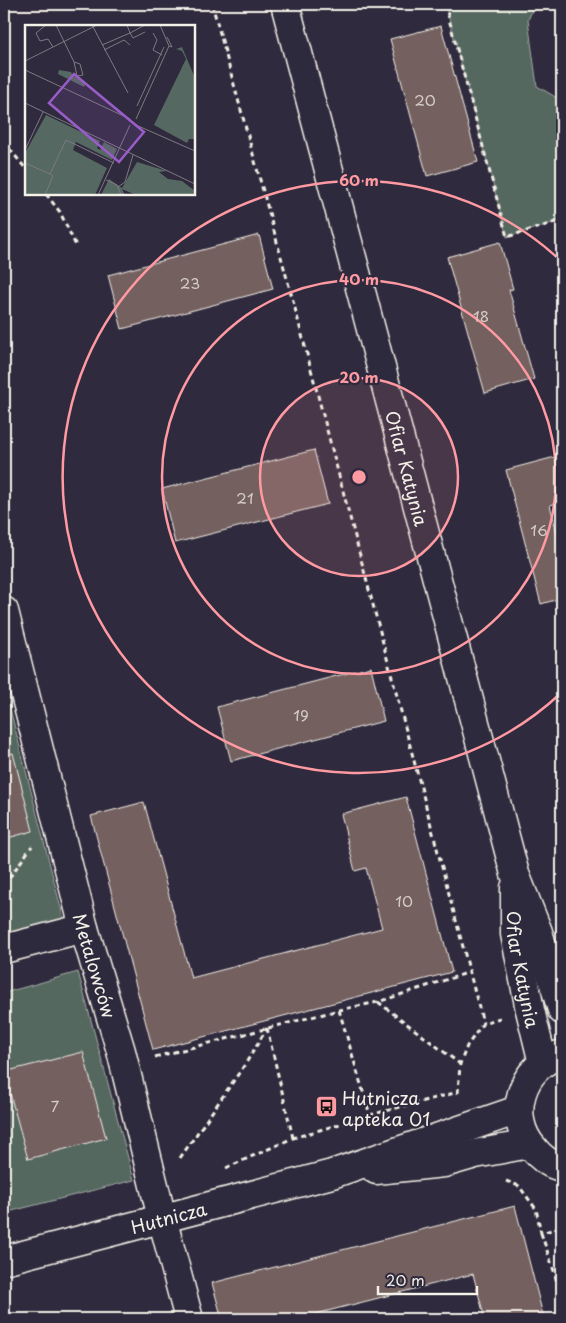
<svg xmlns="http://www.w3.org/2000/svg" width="566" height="1323" viewBox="0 0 566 1323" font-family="'Playpen Sans',sans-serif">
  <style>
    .green { fill: #556861; stroke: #a4aca4 }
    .building { fill: #746061; stroke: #f4f1e8 }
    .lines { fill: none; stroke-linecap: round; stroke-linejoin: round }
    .minor-casing { stroke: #f4f1e8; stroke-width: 31 }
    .path { stroke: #f4f1e8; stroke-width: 3; stroke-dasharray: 5 4; stroke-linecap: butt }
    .minor { stroke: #2f2a3d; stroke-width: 28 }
    .ring { fill: none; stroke: #ff9aa2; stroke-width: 2.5 }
    .labels { text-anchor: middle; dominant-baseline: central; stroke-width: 4.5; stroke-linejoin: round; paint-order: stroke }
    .number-label { font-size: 15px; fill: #d4cdc6 }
    .street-label { font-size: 18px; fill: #f4f1e8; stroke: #2f2a3d }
    .poi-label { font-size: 18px; fill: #f4f1e8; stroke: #2f2a3d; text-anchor: start }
    .inset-road { fill: none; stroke: #7e7a81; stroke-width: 1 }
    .view { fill: #995dc9; fill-opacity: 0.15; stroke: #995dc9; stroke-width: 2.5 }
    .inset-edge { fill: none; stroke: #f4f1e8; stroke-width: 2.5 }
    .centre { fill: #ff9aa2; stroke: #2f2a3d; stroke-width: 2.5 }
    .ring-label { font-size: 15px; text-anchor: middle; font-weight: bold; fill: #ff9aa2; stroke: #2f2a3d; stroke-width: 4.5; stroke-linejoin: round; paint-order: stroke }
  </style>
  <rect width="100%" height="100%" fill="#2f2a3d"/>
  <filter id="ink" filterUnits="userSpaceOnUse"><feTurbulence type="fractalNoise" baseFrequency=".02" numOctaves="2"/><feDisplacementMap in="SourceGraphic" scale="10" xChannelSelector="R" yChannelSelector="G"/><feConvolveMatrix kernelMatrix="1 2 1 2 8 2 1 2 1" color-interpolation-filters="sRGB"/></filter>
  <g filter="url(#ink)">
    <g class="green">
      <polygon points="445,4 535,4 528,20 537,86 562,101 562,220 507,237"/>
      <polygon points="4,685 64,920 4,936"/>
      <polygon points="78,972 134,1180 4,1213 4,993"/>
    </g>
    <g class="building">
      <polygon points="441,26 478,162 427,176 390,39"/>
      <polygon points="259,235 273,289 122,329 108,275"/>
      <polygon points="500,242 513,289 509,290 534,379 485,393 447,257"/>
      <polygon points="314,450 328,504 175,543 162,489"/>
      <polygon points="555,457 562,483 562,502 550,505 562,553 562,598 541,604 506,470"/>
      <polygon points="371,667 384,721 231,761 217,707"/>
      <polygon points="13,753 33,831 4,839 4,755"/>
      <polygon points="406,797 452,972 153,1050 91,816 144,802 191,978 382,928 366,868 355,871 341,814"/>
      <polygon points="83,1052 106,1138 28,1159 4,1072"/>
      <polygon points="515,1206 544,1319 485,1319 473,1274 296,1319 222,1319 212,1283"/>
    </g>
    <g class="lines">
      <defs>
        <g id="minor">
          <path id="s1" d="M285 4 515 874 538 932 562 1010"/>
          <path id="s2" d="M4 611 84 928 121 1051 162 1218 189 1319"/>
          <path id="s3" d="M515 888V934L530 1010 543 1063"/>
          <polyline points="4,949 84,928"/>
          <path d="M562 1054C521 1065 505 1117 534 1149 541 1158 551 1165 562 1167"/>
          <polyline points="376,1170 444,1163 475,1154 529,1144"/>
          <path id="s4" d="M4 1260 332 1174 518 1110"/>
        </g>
      </defs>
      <use href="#minor" class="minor-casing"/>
      <g class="path">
        <polyline points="212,4 292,297 483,1023"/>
        <polyline points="445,4 507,237 562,220"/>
        <polyline points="4,142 26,169"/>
        <polyline points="46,194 60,212 77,248"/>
        <polyline points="4,885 32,846"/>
        <polyline points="378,1002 460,1064"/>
        <polyline points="339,1010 370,1115"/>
        <polyline points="267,1028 293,1138"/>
        <polyline points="155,1057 339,1010 378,1002 470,972"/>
        <polyline points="458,1093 460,1064 467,1046 483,1023 500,1018"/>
        <polyline points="180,1158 246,1063 267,1028"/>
        <polyline points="226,1168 293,1138 370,1115 458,1092"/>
        <polyline points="506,1181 519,1186 536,1209 541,1233 562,1227"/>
        <polyline points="541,1233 555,1274 562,1306"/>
      </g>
      <use href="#minor" class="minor"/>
    </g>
  </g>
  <circle cx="359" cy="477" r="99" fill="#ff9aa2" fill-opacity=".12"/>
  <g class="ring">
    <circle cx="359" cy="477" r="99"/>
    <circle cx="359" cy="477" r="197"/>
    <path d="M561 693A296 296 0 1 1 561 261"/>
  </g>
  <defs>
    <symbol id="bus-square" viewBox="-11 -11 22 22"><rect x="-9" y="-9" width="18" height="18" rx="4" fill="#ff9aa2" stroke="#2f2a3d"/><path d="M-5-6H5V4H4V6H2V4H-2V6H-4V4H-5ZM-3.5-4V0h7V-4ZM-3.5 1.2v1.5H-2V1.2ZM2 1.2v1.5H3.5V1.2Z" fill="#111"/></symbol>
  </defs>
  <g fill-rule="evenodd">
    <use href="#bus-square" x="314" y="1094" width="25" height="25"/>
  </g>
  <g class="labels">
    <g class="number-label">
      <text x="425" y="99">20</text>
      <text x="190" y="282">23</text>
      <text x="481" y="315">18</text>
      <text x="245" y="497">21</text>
      <text x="539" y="529">16</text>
      <text x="301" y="714">19</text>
      <text x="404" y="900">10</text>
      <text x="55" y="1105">7</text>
    </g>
    <g class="street-label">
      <text stroke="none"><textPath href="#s1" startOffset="480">Ofiar Katynia</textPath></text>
      <text stroke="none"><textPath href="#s2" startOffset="366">Metalowców</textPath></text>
      <text stroke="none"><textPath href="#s3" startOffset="82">Ofiar Katynia</textPath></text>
      <text stroke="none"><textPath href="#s4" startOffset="170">Hutnicza</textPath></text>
    </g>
    <g class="poi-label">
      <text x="342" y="1097">Hutnicza<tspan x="342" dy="21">apteka 01</tspan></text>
    </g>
  </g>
  <g transform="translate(25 25)">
    <rect width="170" height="170" fill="#2f2a3d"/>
    <path d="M157 22 170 53V114H164L162 118 129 100 161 34 157 26 151 24ZM34 45 46 47 48 51 56 54 61 58 59 62 33 49ZM21 90 75 116 72 123 75 125 79 117 92 124 87 135 51 117 48 125 82 143 70 170H0V128ZM112 137 142 146 134 147 143 154 157 156 170 166V170H111L97 164 100 170H76L84 154 97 163Z" fill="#556861"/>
    <path class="inset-road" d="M21 0 11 8 15 16 23 14 28 22M31 0 49 37 52 51 58 50 55 39 49 37M67 0 103 68M102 0 105 8 120 0M135 0 144 21M128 8 132 15 128 25 137 30M77 20 105 8 108 13 120 7M79 25 99 15 105 20M0 36 72 0M0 45 105 94M0 78 170 159M112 81 139 22M111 94 144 21 147 22 142 12M111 100 170 126M0 125 18 87M0 138 25 149 41 115 89 138M81 155 92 160 96 170M93 162 100 157 108 130M20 170 28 151 25 149M73 170 105 100"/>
    <path class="view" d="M49 49 119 107 94 137 24 78Z"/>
    <rect width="170" height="170" class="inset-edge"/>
  </g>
  <circle cx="359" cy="477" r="8" class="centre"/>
  <g class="ring-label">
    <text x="359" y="186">60 m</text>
    <text x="359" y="285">40 m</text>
    <text x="359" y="383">20 m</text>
  </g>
  <rect width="566" height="1323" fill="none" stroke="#2f2a3d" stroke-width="20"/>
  <rect x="10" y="10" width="546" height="1303" fill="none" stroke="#f4f1e8" stroke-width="2" filter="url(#ink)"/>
  <path d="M378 1286v8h99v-8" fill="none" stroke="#f4f1e8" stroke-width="2.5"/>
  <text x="386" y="1286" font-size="15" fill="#f4f1e8" stroke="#2f2a3d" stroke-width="4" paint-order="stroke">20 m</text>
</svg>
